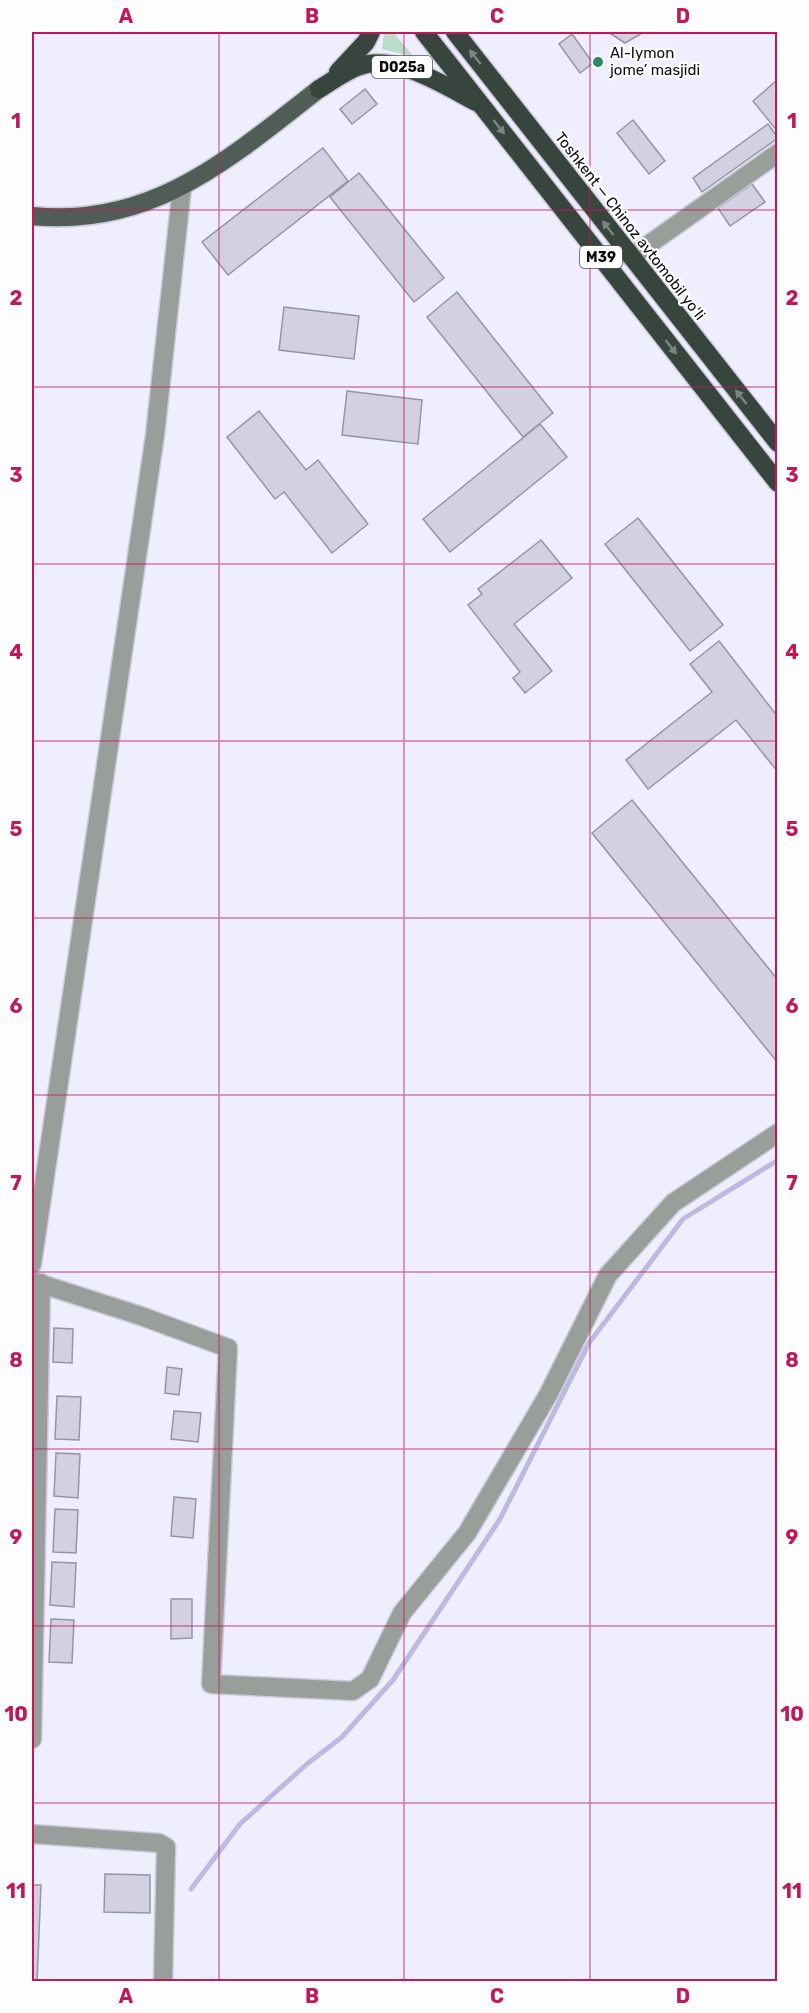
<svg xmlns="http://www.w3.org/2000/svg" width="809" height="2013" viewBox="0 0 809 2013" font-family="Rubik,sans-serif">
  <style>
    .green { fill: #b8ddca }
    .lines { fill: none; stroke-linecap: round; stroke-linejoin: round }
    .stream { stroke: #bdb9e1; stroke-width: 5 }
    .building { fill: #d3d1e1; stroke: #9695a4; stroke-width: 1.5 }
    .minor-casing { stroke: #cbcad8; stroke-width: 21 }
    .major-casing { stroke: #cbcad8; stroke-width: 21 }
    .highway-casing { stroke: #cbcad8; stroke-width: 21 }
    .minor { stroke: #989f9b; stroke-width: 18 }
    .major { stroke: #505c56; stroke-width: 18 }
    .highway { stroke: #37453e; stroke-width: 18 }
    .oneway { fill: #7c8581 }
    .grid { fill: none; stroke: #c2185b; stroke-width: 1.5; stroke-opacity: 0.55 }
    .poi-dot { fill: #278a65; stroke: #fdfdfd; stroke-width: 2 }
    .labels { text-anchor: middle; dominant-baseline: central; stroke-width: 4.5; stroke-linejoin: round; paint-order: stroke }
    .shield { fill: #fdfdfd; stroke: #545458; stroke-width: 1.5 }
    .shield-label { font-size: 14px; font-weight: bold; fill: #0c0c11 }
    .poi-label { font-size: 15px; fill: #0c0c11; stroke: #fdfdfd; text-anchor: start }
    .street-label { font-size: 15px; fill: #0c0c11; stroke: #fdfdfd }
    .neatline { fill: none; stroke: #c2185b; stroke-width: 2 }
    .grid-label { font-size: 20px; text-anchor: middle; font-weight: bold; fill: #c2185b }
  </style>
  <rect width="100%" height="100%" fill="#efeefe"/>
  <polygon class="green" points="384,32 393,32 414,57 382,49"/>
  <g class="lines">
    <polyline class="stream" points="191,1889 240,1824 307,1764 342,1737 393,1680 500,1519 589,1343 683,1219 778,1160"/>
  </g>
  <g class="building">
    <polygon points="608,32 644,32 625,43"/>
    <polygon points="572,34 593,63 580,73 559,44"/>
    <polygon points="776,81 778,84 778,132 753,101"/>
    <polygon points="365,89 377,104 352,124 340,109"/>
    <polygon points="633,120 665,161 649,174 617,133"/>
    <polygon points="768,124 778,138 702,192 693,178"/>
    <polygon points="323,148 348,181 228,275 202,242"/>
    <polygon points="359,173 444,278 414,302 330,197"/>
    <polygon points="752,184 765,202 730,226 718,208"/>
    <polygon points="457,292 553,413 523,437 427,317"/>
    <polygon points="284,307 359,316 354,359 279,350"/>
    <polygon points="347,391 422,400 418,444 342,435"/>
    <polygon points="259,411 306,470 318,460 368,524 332,553 284,492 275,499 227,437"/>
    <polygon points="540,424 567,457 450,552 423,519"/>
    <polygon points="638,518 723,625 690,651 605,544"/>
    <polygon points="541,540 572,578 514,624 552,671 525,693 513,678 520,672 468,605 482,594 478,589"/>
    <polygon points="719,641 778,717 778,772 736,720 648,789 626,760 712,692 690,664"/>
    <polygon points="632,800 778,980 778,1063 592,833"/>
    <polygon points="54,1328 73,1329 72,1363 53,1362"/>
    <polygon points="167,1367 182,1369 179,1395 165,1393"/>
    <polygon points="57,1396 81,1397 79,1440 55,1439"/>
    <polygon points="174,1411 201,1413 198,1442 171,1439"/>
    <polygon points="56,1453 80,1454 78,1498 54,1496"/>
    <polygon points="174,1497 196,1499 193,1538 171,1536"/>
    <polygon points="55,1509 78,1510 76,1553 53,1552"/>
    <polygon points="52,1562 76,1563 74,1607 50,1605"/>
    <polygon points="171,1599 192,1599 192,1638 171,1639"/>
    <polygon points="51,1619 74,1620 72,1663 49,1662"/>
    <polygon points="105,1874 150,1875 150,1913 104,1912"/>
    <polygon points="32,1885 41,1885 37,1982 32,1982"/>
  </g>
  <g class="lines">
    <defs>
      <g id="minor">
        <polyline points="631,257 778,153"/>
        <polyline points="32,1264 155,435 182,187"/>
        <polyline points="32,1281 141,1316 228,1348 211,1684 353,1691 370,1679 402,1613 467,1533 548,1395 608,1275 673,1203 778,1133"/>
        <polyline points="32,1739 41,1283"/>
        <polyline points="32,1834 159,1843 166,1847 163,1982"/>
      </g>
      <path id="major" d="M32 216C153 228 230 158 319 89"/>
      <g id="highway">
        <polyline points="424,32 778,483"/>
        <polyline points="455,32 778,443"/>
        <polyline points="338,72 366,42 371,32"/>
        <path d="M319 89C334 80 351 67 368 64 402 58 447 87 476 102"/>
      </g>
    </defs>
    <use href="#minor" class="minor-casing"/>
    <use href="#major" class="major-casing"/>
    <use href="#highway" class="highway-casing"/>
    <use href="#minor" class="minor"/>
    <use href="#major" class="major"/>
    <use href="#highway" class="highway"/>
  </g>
  <defs><path id="oneway-solid" d="M-6-.8H1V-3.2L6.5 0L1 3.2V.8H-6Z" transform="scale(1.5)"/></defs>
  <g class="oneway">
    <use href="#oneway-solid" transform="translate(475 57) rotate(-128)"/>
    <use href="#oneway-solid" transform="translate(499 127) rotate(52)"/>
    <use href="#oneway-solid" transform="translate(608 228) rotate(-128)"/>
    <use href="#oneway-solid" transform="translate(671 347) rotate(52)"/>
    <use href="#oneway-solid" transform="translate(741 397) rotate(-128)"/>
  </g>
  <path class="grid" d="M219 32V1982M404 32V1982M590 32V1982M32 210H778M32 387H778M32 564H778M32 741H778M32 918H778M32 1095H778M32 1272H778M32 1449H778M32 1626H778M32 1803H778"/>
  <circle class="poi-dot" cx="598" cy="62" r="6"/>
  <g class="labels">
    <g class="shield">
      <rect x="372" y="56" width="60" height="22" rx="4.5"/>
      <rect x="580" y="246" width="42" height="22" rx="4.5"/>
    </g>
    <g class="shield-label">
      <text x="402" y="67">D025a</text>
      <text x="601" y="257">M39</text>
    </g>
    <g class="poi-label">
      <text x="610" y="53">Al-Iymon<tspan x="610" dy="17">jome’ masjidi</tspan></text>
    </g>
    <g class="street-label">
      <text transform="translate(630 226) rotate(52)">Toshkent — Chinoz avtomobil yoʻli</text>
    </g>
  </g>
  <rect width="809" height="2013" fill="none" stroke="#fdfdfd" stroke-width="66"/>
  <rect x="33" y="33" width="743" height="1947" class="neatline"/>
  <g class="grid-label">
    <text x="126" y="23">A</text>
    <text x="312" y="23">B</text>
    <text x="497" y="23">C</text>
    <text x="683" y="23">D</text>
    <text x="16" y="128">1</text>
    <text x="792" y="128">1</text>
    <text x="16" y="305">2</text>
    <text x="792" y="305">2</text>
    <text x="16" y="482">3</text>
    <text x="792" y="482">3</text>
    <text x="16" y="659">4</text>
    <text x="792" y="659">4</text>
    <text x="16" y="836">5</text>
    <text x="792" y="836">5</text>
    <text x="16" y="1013">6</text>
    <text x="792" y="1013">6</text>
    <text x="16" y="1190">7</text>
    <text x="792" y="1190">7</text>
    <text x="16" y="1367">8</text>
    <text x="792" y="1367">8</text>
    <text x="16" y="1544">9</text>
    <text x="792" y="1544">9</text>
    <text x="16" y="1721">10</text>
    <text x="792" y="1721">10</text>
    <text x="16" y="1898">11</text>
    <text x="792" y="1898">11</text>
    <text x="126" y="2003">A</text>
    <text x="312" y="2003">B</text>
    <text x="497" y="2003">C</text>
    <text x="683" y="2003">D</text>
  </g>
</svg>
